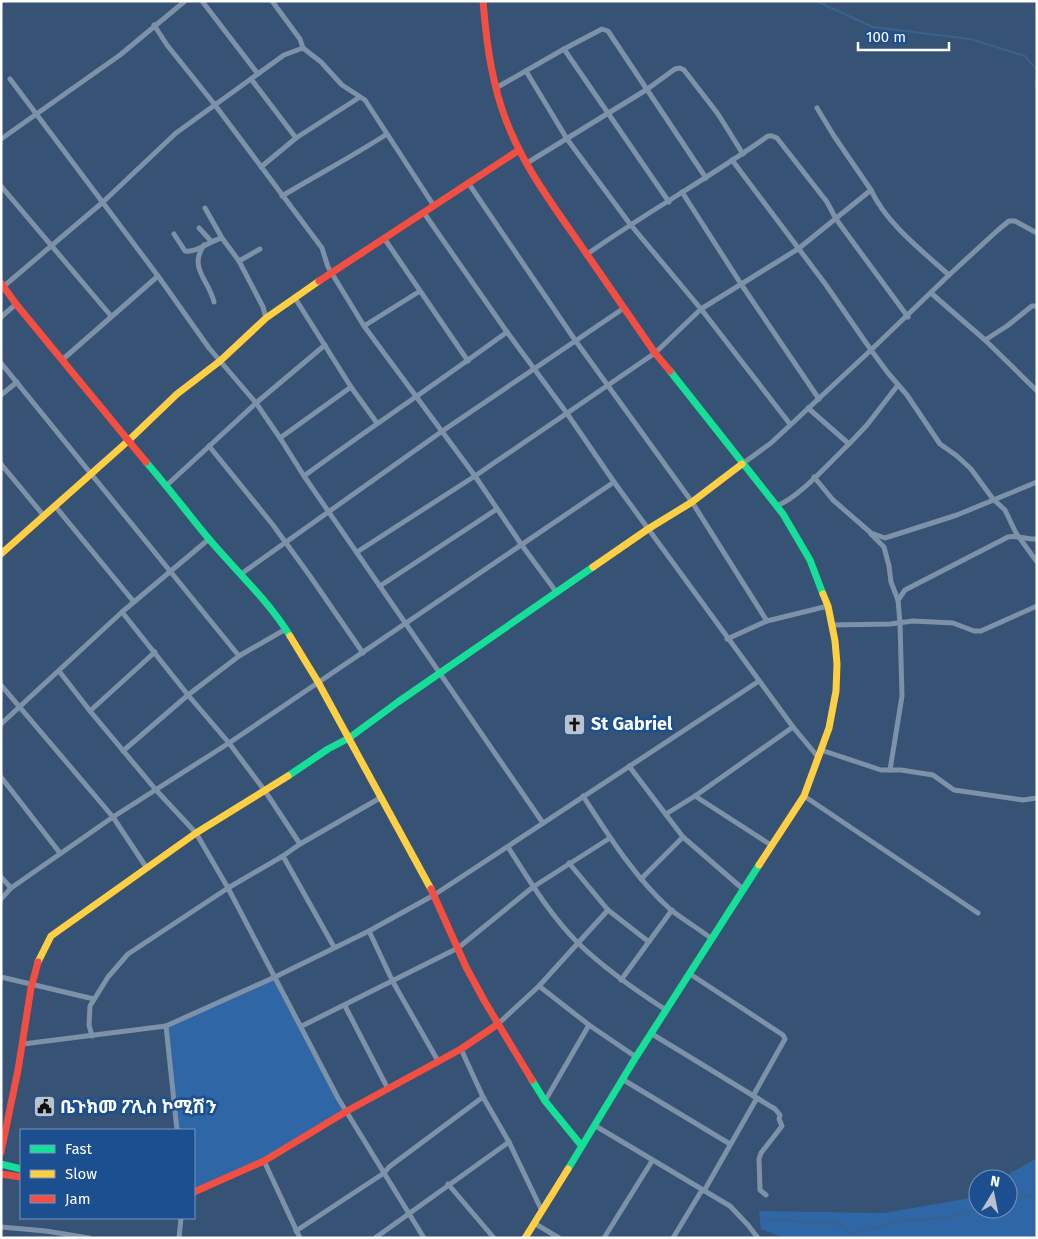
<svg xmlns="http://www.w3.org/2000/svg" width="1038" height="1239" viewBox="0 0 1038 1239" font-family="'Fira Sans','Noto Sans Ethiopic',sans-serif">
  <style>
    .green { fill: #2f66a5 }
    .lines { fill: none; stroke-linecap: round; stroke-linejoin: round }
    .stream { stroke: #3b618d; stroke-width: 2 }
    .street { stroke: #7d92a8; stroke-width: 5 }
    .fast { stroke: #16e098; stroke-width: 7 }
    .slow { stroke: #ffcf43; stroke-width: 7 }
    .jam { stroke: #f24e42; stroke-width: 7 }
    .labels { text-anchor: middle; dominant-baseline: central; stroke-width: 5; stroke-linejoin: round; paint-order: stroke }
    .poi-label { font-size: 18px; font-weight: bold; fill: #fff; stroke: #1b4f8f; text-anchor: start }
  </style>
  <rect width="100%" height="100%" fill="#365274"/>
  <g class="green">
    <polygon points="276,978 348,1112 261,1163 194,1191 194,1130 176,1130 166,1027"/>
    <polygon points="1037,1158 1037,1238 785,1238 761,1229 759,1211 884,1213 965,1199 978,1192 978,1209 1008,1209 1008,1179 1000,1179"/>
  </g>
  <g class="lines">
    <g class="stream">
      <polyline points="816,1 873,27 970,39 1025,56 1037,70"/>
      <polyline points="1037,81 1035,82 1037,90"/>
      <polyline points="1008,1201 1037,1193"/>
      <polyline points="764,1219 841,1224 851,1234 895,1222 951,1217 978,1209"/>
    </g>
    <g class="street">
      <polyline points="202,1 258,74"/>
      <polyline points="272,1 300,39 303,48"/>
      <polyline points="154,25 167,45 215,105 322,248 328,267 364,326 475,476 521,544 557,593"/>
      <polyline points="564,49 602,29 608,31 706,178"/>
      <polyline points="526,71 567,139 630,224 701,309 790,424"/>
      <polyline points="10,79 158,276 209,348 256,403 280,438 304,476 543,823"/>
      <polyline points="251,79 296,138"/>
      <polyline points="496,88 564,49 669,202"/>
      <polyline points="817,108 834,136 871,190"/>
      <polyline points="1,139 120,55 185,1"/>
      <polyline points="732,160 826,285 871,350 949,275 998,230 1009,221 1015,221 1037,233"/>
      <polyline points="527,163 646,90 675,69 680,68 684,70 718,114 743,154"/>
      <polyline points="261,167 296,138 360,97"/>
      <polyline points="469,184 575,340 692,502 767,621"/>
      <polyline points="1,186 111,316"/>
      <polyline points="682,192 741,284 819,399"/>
      <path d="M282 196C317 175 353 156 387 134"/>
      <polyline points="205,208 222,238 239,261 263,307 266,318"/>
      <polyline points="424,213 507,332 566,412 614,482 793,727 818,757"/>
      <polyline points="199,228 211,241"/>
      <path d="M174 234 185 251C197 253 209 241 222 238"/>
      <polyline points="384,238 468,361"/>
      <path d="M204 245C188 268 209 280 214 302"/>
      <path d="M586 255C645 213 709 178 768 136H772L777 138 827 202 836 219 908 317"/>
      <polyline points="239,261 260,249"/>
      <polyline points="4,286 103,202 176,133 284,55 303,48 321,62 342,85 365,100 434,206"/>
      <polyline points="931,293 985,340 1037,391"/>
      <polyline points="295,298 351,387 377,423"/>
      <polyline points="1,317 16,304"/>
      <polyline points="364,326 420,291"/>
      <polyline points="985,340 1007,326 1032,306 1037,306"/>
      <polyline points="62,360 158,276"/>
      <polyline points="1,363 239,656"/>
      <polyline points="1,395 17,382"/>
      <polyline points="280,438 351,387"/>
      <polyline points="849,444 867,425 898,385"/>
      <polyline points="209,446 273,525 310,576 363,653"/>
      <polyline points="1,464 44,516"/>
      <polyline points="742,464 771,443 871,350 888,373 907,395 940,444 957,456 971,469 993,499 1005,510 1016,533 1037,562"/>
      <path d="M304 476C371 427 440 381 507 332"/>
      <polyline points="814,477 833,500 871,533 885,538 957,515 1037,482"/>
      <polyline points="167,485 256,403 325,345"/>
      <polyline points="55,506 134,602"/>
      <path d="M776 506C798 499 831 461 849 444L808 408"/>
      <polyline points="871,534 884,547 889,566 891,582 898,600 900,623 902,696 890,770"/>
      <path d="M357 552 475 476 655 353 701 309 798 249 871 190C886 223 922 251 949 275"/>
      <polyline points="241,574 441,432 624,308"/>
      <polyline points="380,586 497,509"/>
      <path d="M898 600 905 590 1008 537C1019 535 1026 540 1037 539"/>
      <polyline points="122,612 188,695 229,743 265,791 300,844"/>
      <polyline points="832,625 890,624 913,621 953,623 974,631 981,631 1037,606"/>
      <polyline points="727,639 767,621 828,606"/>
      <polyline points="59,671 90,711 156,790 196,833 228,888 338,1098 424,1238"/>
      <polyline points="1,685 113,817 146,867"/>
      <polyline points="90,711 155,652"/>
      <polyline points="1,724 122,612 209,539"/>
      <polyline points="821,750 881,770 901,770 933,775 954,790 1023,800 1037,798"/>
      <polyline points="123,751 188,695 239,656 286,629"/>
      <polyline points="629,766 683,837 744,890"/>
      <polyline points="1,777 60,853"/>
      <path d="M583 796C609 836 635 878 671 910 684 920 699 929 712 939"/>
      <polyline points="695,796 771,845"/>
      <polyline points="804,796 978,913"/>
      <polyline points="666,814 695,796 793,727"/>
      <path d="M508 847C529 880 550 915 578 943 605 969 635 990 666 1010"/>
      <polyline points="283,856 334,947"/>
      <polyline points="569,863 608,910 649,942"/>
      <polyline points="1,877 11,888"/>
      <polyline points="641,879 683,837"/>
      <polyline points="1,899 11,888 113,817 229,743 614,482"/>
      <polyline points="369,931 393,982 438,1061"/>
      <polyline points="690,974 783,1035 785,1039 753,1096"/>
      <polyline points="1,977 94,999"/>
      <polyline points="621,980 672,910"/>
      <polyline points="539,986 589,1025 636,1057"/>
      <polyline points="345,1006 388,1089"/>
      <polyline points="498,1024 539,986 608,910"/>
      <polyline points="166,1026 177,1130"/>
      <polyline points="302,1026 458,948 533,887 610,838"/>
      <polyline points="652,1034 775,1109 780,1115 779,1119 782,1126 761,1153 759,1159 760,1190 766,1195"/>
      <polyline points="92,1036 89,1025 90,1006 108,977 128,954 228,888 283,856 300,844 380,798"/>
      <polyline points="23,1044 166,1026 275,977 369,931 434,895 759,681"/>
      <polyline points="461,1049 483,1097 509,1142 542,1211"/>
      <polyline points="622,1079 730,1144"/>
      <polyline points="545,1101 589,1025"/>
      <polyline points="594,1125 730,1206 748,1225 758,1238"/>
      <polyline points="264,1161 300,1238"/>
      <polyline points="448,1184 494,1238"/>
      <polyline points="704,1191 757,1098"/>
      <polyline points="534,1223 559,1238"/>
      <polyline points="1,1227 46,1231 89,1238"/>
      <polyline points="296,1231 384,1173 389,1167 483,1097"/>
      <polyline points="179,1238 181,1218"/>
      <polyline points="375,1238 509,1142"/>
      <polyline points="604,1238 652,1161"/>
      <polyline points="673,1238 702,1190"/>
    </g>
    <g class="fast">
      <polyline points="670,371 783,514 810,560 823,594"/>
      <path d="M146 462C168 487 188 514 209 539 235 570 269 601 290 636"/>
      <polyline points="288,776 328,749 349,738 398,702 593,567"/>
      <polyline points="532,1080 545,1101 581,1145"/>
      <polyline points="1,1164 21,1169"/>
      <polyline points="568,1169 636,1057 759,865"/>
    </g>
    <g class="slow">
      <polyline points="1,554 128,441 177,394 220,361 266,318 319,281"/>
      <polyline points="593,567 648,529 692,502 742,464"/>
      <polyline points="290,636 318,682 431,889"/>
      <polyline points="759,865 804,796 829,728 836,691 837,664 835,641 828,606 823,594"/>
      <polyline points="38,962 51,936 196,833 288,776"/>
      <polyline points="525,1238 568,1169"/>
    </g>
    <g class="jam">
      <path d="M483 1C486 37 490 71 501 106 516 154 546 196 575 237 602 276 628 314 655 353L670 371"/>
      <polyline points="319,281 519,150"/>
      <polyline points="1,283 16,304 146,462"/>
      <polyline points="431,889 466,967 485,1002 532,1080"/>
      <polyline points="1,1152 18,1070 31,988 38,962"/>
      <polyline points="1,1174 21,1177"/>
      <polyline points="194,1192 264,1161 347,1111 461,1049 498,1024"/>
    </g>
  </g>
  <defs>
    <symbol id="church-square" viewBox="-11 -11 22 22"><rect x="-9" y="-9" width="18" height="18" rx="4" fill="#b9c2ce" stroke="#1b4f8f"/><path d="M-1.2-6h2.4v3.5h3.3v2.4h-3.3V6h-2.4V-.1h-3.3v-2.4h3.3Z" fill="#111"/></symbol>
    <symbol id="civic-square" viewBox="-11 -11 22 22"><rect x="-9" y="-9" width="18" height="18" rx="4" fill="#b9c2ce" stroke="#1b4f8f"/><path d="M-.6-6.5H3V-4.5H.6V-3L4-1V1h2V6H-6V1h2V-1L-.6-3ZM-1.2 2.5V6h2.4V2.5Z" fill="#111"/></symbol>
  </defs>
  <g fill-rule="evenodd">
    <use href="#church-square" x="562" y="712" width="25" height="25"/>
    <use href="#civic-square" x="32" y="1094" width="25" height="25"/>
  </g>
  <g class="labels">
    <g class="poi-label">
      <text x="591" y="724">St Gabriel</text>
      <text x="60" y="1107">ቤጉክመ ፖሊስ ኮሚሽን</text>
    </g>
  </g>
  <rect width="1038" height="1239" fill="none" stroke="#ffffff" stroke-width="5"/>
  <rect x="20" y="1129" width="175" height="90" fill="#1b4f8f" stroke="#7695bc"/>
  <rect x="30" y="1145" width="25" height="8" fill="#16e098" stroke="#7695bc"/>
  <text x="65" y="1154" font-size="15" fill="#ffffff">Fast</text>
  <rect x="30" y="1170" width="25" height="8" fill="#ffcf43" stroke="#7695bc"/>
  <text x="65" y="1179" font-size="15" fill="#ffffff">Slow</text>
  <rect x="30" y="1195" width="25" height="8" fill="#f24e42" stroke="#7695bc"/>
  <text x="65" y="1204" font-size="15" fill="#ffffff">Jam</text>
  <g transform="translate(993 1194) rotate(10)"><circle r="24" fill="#1b4f8f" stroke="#7695bc"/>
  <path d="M0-4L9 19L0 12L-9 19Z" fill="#b9c2ce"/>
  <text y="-8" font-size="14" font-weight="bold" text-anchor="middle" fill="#ffffff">N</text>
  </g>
  <path d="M858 42v8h91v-8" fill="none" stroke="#ffffff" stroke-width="2.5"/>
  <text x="866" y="42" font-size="15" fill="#ffffff" stroke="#1b4f8f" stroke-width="4" paint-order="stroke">100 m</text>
</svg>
